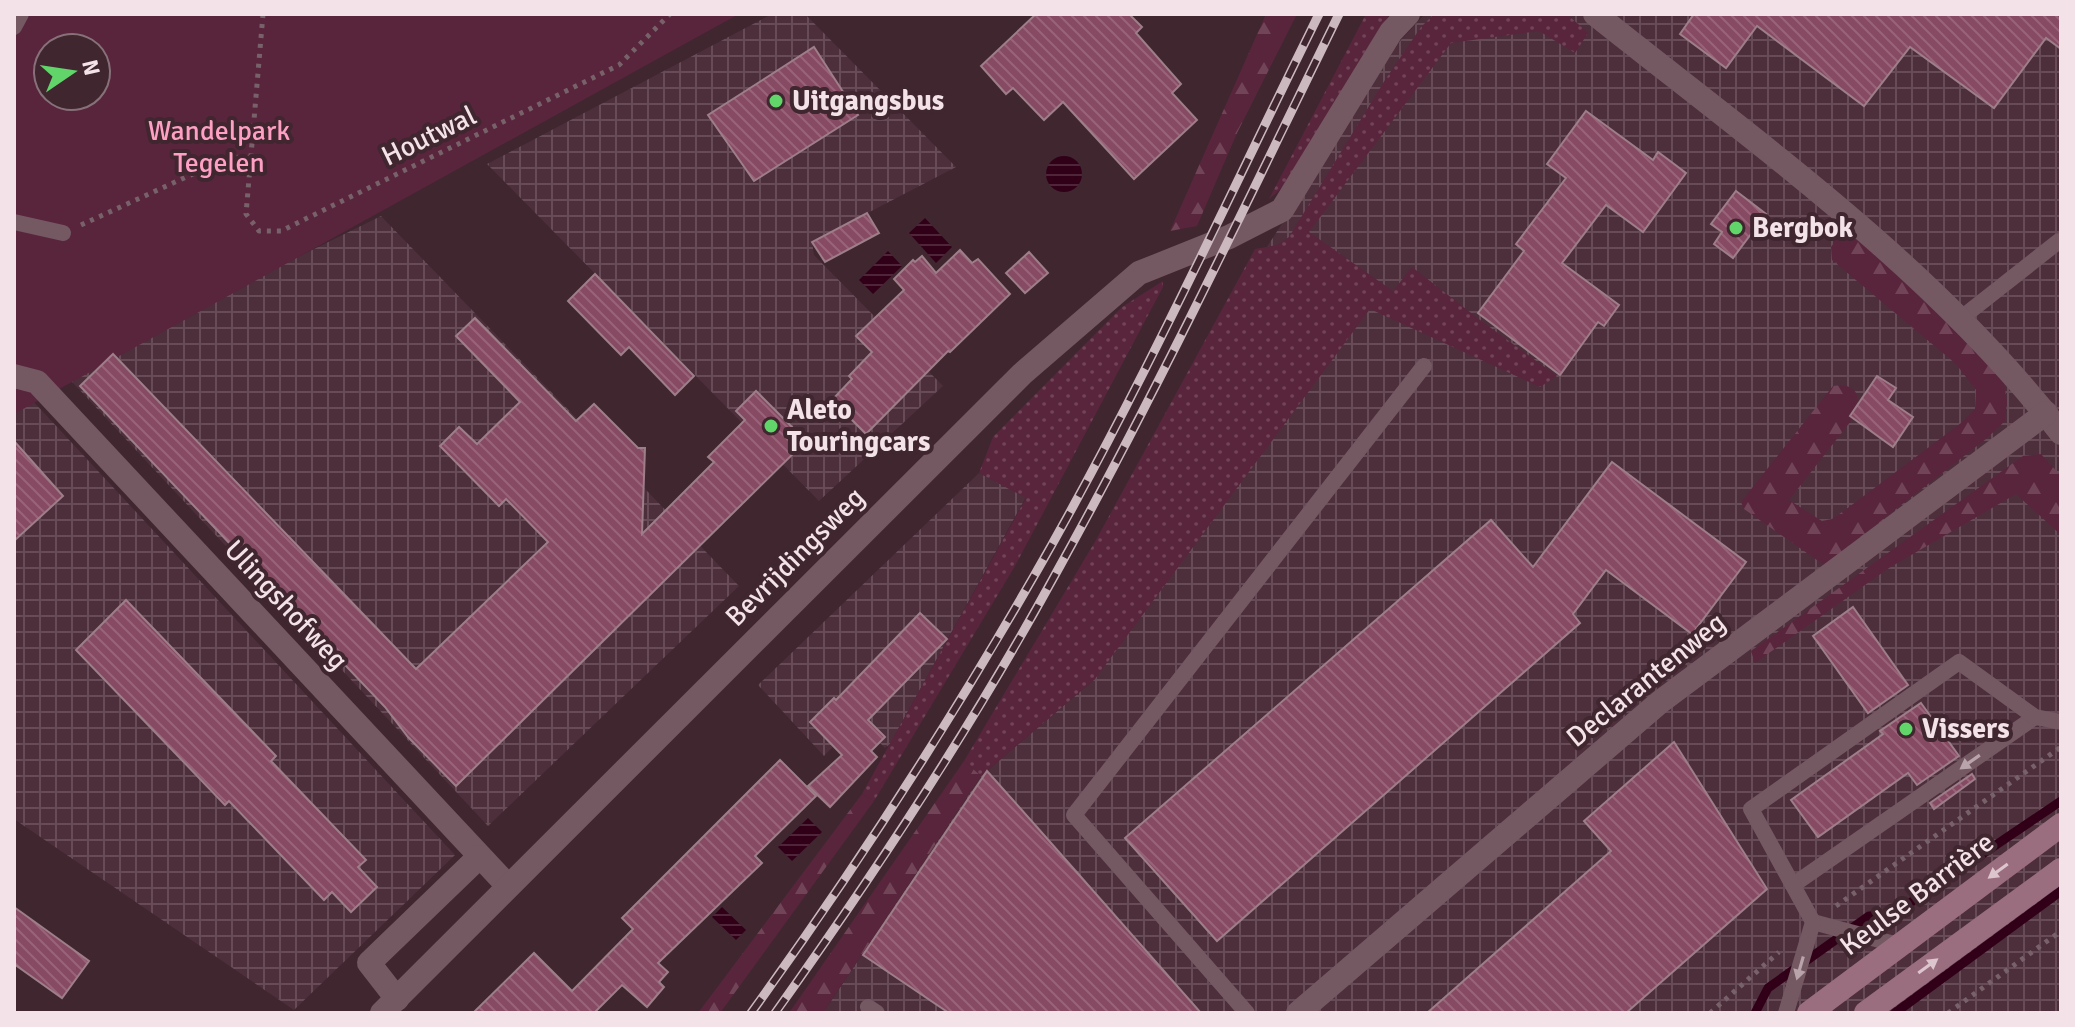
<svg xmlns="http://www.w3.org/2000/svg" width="2075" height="1027" viewBox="0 0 2075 1027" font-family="Signika,sans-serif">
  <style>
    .industrial { fill: url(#industrial-grid) }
    .grass { fill: url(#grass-dots) }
    .forest { fill: url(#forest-firs) }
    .park { fill: #59253c; fill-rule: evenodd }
    .water { fill: url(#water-rules) }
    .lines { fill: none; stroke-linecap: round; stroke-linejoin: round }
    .stream { stroke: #310018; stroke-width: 9 }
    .building { fill: url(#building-back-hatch); stroke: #9d7e89; stroke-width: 2 }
    .path { stroke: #78626a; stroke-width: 5; stroke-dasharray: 4 6; stroke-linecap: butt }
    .lane { stroke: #745862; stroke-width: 16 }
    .street { stroke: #745862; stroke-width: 24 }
    .secondary { stroke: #9a6e7e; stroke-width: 24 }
    .rail-casing { stroke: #ccb9c0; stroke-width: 9 }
    .rail { stroke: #3f262f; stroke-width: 6; stroke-dasharray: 18; stroke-linecap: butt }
    .oneway { fill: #baa4ac }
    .oneway2 { fill: #ddc5ce }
    .poi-dot { fill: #61d46a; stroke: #3f262f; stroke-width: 3 }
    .labels { text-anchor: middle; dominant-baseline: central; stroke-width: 8; stroke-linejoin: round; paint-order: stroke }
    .poi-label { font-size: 28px; font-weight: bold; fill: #f3e2e8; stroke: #3f262f; text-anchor: start }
    .park-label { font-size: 28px; fill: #fda0c4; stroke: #3f262f }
    .street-label { font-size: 28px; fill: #f3e2e8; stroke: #3f262f }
  </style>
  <defs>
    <pattern id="industrial-grid" width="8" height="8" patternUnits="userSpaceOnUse" patternTransform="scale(2)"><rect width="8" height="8" fill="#4d2e3b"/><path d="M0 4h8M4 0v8" fill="none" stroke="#674c57"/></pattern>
    <pattern id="grass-dots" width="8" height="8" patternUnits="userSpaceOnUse" patternTransform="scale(2)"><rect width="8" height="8" fill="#59253c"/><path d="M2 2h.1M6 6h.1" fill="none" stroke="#714458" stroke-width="1.8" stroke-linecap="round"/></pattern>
    <pattern id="forest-firs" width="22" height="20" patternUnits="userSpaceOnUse" patternTransform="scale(2)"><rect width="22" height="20" fill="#59253c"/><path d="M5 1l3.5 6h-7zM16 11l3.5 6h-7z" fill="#714458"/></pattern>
    <pattern id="water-rules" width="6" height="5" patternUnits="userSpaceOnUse" patternTransform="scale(2)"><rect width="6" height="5" fill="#310018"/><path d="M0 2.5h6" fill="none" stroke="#4f253a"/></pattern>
    <pattern id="building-back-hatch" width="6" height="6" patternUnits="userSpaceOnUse" patternTransform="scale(2)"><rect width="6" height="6" fill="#874a63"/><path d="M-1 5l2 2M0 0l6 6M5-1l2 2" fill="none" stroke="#986479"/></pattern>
  </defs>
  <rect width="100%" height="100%" fill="#3f262f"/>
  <g class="industrial">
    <polygon points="772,14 805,14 956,167 812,242 814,255 943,386 819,501 487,164"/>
    <polygon points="1425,14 2061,14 2061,1013 823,1013 981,776 1095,679 1221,318 1400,41"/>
    <polygon points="381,216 739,586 488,826 60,369 229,291"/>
    <polygon points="32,400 455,855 294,1010 14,819 14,411"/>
    <polygon points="979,473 1026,497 890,744 885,748 858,721 824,756 758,685"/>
  </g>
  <g class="grass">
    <path d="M1366 14H1390C1367 48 1346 83 1325 119 1309 147 1295 180 1269 199Z"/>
    <polygon points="1434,14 1567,14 1588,33 1575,53 1539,31 1451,43 1309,232 1393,291 1412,267 1484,323 1557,376 1540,387 1370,309 1095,679 981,776 964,761 1096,540 1255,249 1277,245 1289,237 1385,80 1421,27"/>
    <polygon points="1163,281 1163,287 1015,566 874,801 862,794 1026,498 979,473 993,437 1122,307"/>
  </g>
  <g class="forest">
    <polygon points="1266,14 1297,14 1237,133 1197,226 1170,231"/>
    <path d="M1855 230 2003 374 2007 402 2005 421 1986 439 1824 565 1744 509 1741 502 1833 386C1854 382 1861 394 1858 412L1789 500 1822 521 1832 519 1845 510 1961 423 1975 409 1976 390 1956 364 1832 260 1831 247 1839 236Z"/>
    <polygon points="2041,454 2061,476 2061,535 2016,494 1889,568 1755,663 1751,651 2023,456"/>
    <polygon points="964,761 981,776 823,1013 789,1013"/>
    <polygon points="862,794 874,801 720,1013 698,1013"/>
  </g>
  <path class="park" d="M14 14H739L14 414ZM48 48H96V96H48Z"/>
  <g class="water">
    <circle cx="1064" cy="174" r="18"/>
    <polygon points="925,218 952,247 936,263 909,233"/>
    <polygon points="888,251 902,266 873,294 859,280"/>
    <polygon points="808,818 822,832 792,861 778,847"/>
    <polygon points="722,907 746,930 736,940 712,917"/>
  </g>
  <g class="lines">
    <g class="stream">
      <polyline points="1755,1013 1768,988 1869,916 1892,915 2061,801"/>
      <polyline points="1895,1013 2061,891"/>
    </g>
  </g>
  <g class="building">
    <polygon points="1036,14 1129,14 1142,27 1136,33 1181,84 1172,93 1197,120 1134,179 1063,102 1044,120 1013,88 1006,94 981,66"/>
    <polygon points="1694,14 2061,14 2061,49 2046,38 1994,108 1910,47 1864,106 1757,26 1726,68 1680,34"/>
    <polygon points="814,47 858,115 754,181 708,115"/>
    <polygon points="1586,111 1653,160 1658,152 1686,173 1643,232 1606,205 1562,263 1619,305 1604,326 1598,322 1560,375 1478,313 1524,251 1516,244 1566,178 1547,164"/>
    <polygon points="1736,191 1766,214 1733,258 1714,244 1722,232 1711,224"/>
    <polygon points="867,213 879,233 825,262 812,242"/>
    <polygon points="960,250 972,263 978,259 1010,294 950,352 948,351 866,434 832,400 852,379 849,376 872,352 856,336 904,290 894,279 913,260 915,262 922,256 936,273"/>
    <polygon points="1029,252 1048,273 1025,293 1006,273"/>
    <polygon points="595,274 694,376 675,395 629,347 621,355 568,301"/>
    <polygon points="475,318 576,421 594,404 638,448 645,448 642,534 714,462 708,457 745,420 736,411 756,391 806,441 456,786 408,737 385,707 80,386 113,354 416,669 548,542 506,499 499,506 440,446 459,427 477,444 520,402 456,336"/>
    <polygon points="1877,376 1896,388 1888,400 1913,417 1893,447 1850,416"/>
    <polygon points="14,441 63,496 14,541"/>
    <polygon points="1612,462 1746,562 1692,634 1606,570 1573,614 1580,623 1217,941 1125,838 1491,520 1533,567"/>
    <polygon points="126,600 276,756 271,761 366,860 358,867 377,887 351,912 332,892 324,900 229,801 225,805 76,650"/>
    <polygon points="1853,607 1908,685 1868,713 1813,636"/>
    <polygon points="920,613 947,639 868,720 885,737 871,751 877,757 830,807 808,786 842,755 810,722 834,698 836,700"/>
    <polygon points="1921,703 1959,756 1917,785 1908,773 1818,837 1791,800 1883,734 1880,731"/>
    <polygon points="1674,742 1767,889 1626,1013 1427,1013 1611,851 1584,821"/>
    <polygon points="780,760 816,796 755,856 762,863 658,963 668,972 659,982 664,987 647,1007 622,985 594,1013 473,1013 534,953 572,991 633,929 622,918"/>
    <polygon points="987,771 1036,826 1201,1013 949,1013 863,955"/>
    <polygon points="1972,774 1975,779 1934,809 1930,803"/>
    <polygon points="14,907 89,961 62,998 14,964"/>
  </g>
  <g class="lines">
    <g class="path">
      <polyline points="263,14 246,214 259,231 281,231 619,65 670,14"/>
      <polyline points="81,225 230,157 250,158"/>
      <polyline points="1836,906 2061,747"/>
      <polyline points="1710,1013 1779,952"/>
      <polyline points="1948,1013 2061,931"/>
    </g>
    <g class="lane">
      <polyline points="14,27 21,14"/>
      <polyline points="14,222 63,233"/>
      <polyline points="1960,319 2059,241 2061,243"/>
      <polyline points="1793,885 2035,717"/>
      <polyline points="1813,922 1898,945"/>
      <polyline points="868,1007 877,1013"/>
      <polyline points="1247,1013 1074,815 1424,366"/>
      <polyline points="1786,1013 1813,922 1751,809 1959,662 2035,717 2061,722"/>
    </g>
    <g class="street">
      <path d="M1595 14C1758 144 1932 267 2061 433"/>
      <polyline points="14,376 37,382 508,886"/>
      <polyline points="397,999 369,963 479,857"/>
      <polyline points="382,1013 1022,374 1139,273 1229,237 1282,210 1391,32 1408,14"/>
      <polyline points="1298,1013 1660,702 2046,413"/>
    </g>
    <g class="secondary">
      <polyline points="1809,1013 2061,825"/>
      <polyline points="1866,1013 2061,870"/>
    </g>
    <defs>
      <g id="rail">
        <path d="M751 1013C853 872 947 727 1034 576 1139 394 1226 202 1319 14"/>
        <path d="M775 1013C875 873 972 727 1055 575 1157 392 1247 202 1339 14"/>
      </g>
    </defs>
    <use href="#rail" class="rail-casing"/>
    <use href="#rail" class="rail"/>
  </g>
  <defs><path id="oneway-solid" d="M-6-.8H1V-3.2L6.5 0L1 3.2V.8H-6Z" transform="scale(2)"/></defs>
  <g class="oneway">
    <use href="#oneway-solid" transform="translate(1970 762) rotate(145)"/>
    <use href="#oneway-solid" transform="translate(1800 968) rotate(106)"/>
  </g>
  <g class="oneway2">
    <use href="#oneway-solid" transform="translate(1998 871) rotate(144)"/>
    <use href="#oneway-solid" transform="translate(1928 966) rotate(-36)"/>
  </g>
  <g class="poi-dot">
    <circle cx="776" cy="101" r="8"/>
    <circle cx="1736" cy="228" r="8"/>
    <circle cx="771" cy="426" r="8"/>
    <circle cx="1906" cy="729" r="8"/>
  </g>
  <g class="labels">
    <g class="poi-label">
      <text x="792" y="101">Uitgangsbus</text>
      <text x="1752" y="228">Bergbok</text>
      <text x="787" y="410">Aleto<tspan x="787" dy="32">Touringcars</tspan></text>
      <text x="1922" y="729">Vissers</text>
    </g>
    <g class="park-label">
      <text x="219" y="131">Wandelpark<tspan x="219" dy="32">Tegelen</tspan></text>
    </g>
    <g class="street-label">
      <text transform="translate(429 136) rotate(-26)">Houtwal</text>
      <text transform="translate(795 557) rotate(-45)">Bevrijdingsweg</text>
      <text transform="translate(286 605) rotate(47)">Ulingshofweg</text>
      <text transform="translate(1646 680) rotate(-39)">Declarantenweg</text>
      <text transform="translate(1917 894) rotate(-37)">Keulse Barrière</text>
    </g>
  </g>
  <rect width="2075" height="1027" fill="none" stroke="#f3e2e8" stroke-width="32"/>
  <g transform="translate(72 72) rotate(77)"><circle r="38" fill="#3f262f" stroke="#877179" stroke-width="2"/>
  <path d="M0-6L14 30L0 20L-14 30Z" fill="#61d46a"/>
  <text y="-12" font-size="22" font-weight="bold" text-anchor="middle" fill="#f3e2e8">N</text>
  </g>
</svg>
